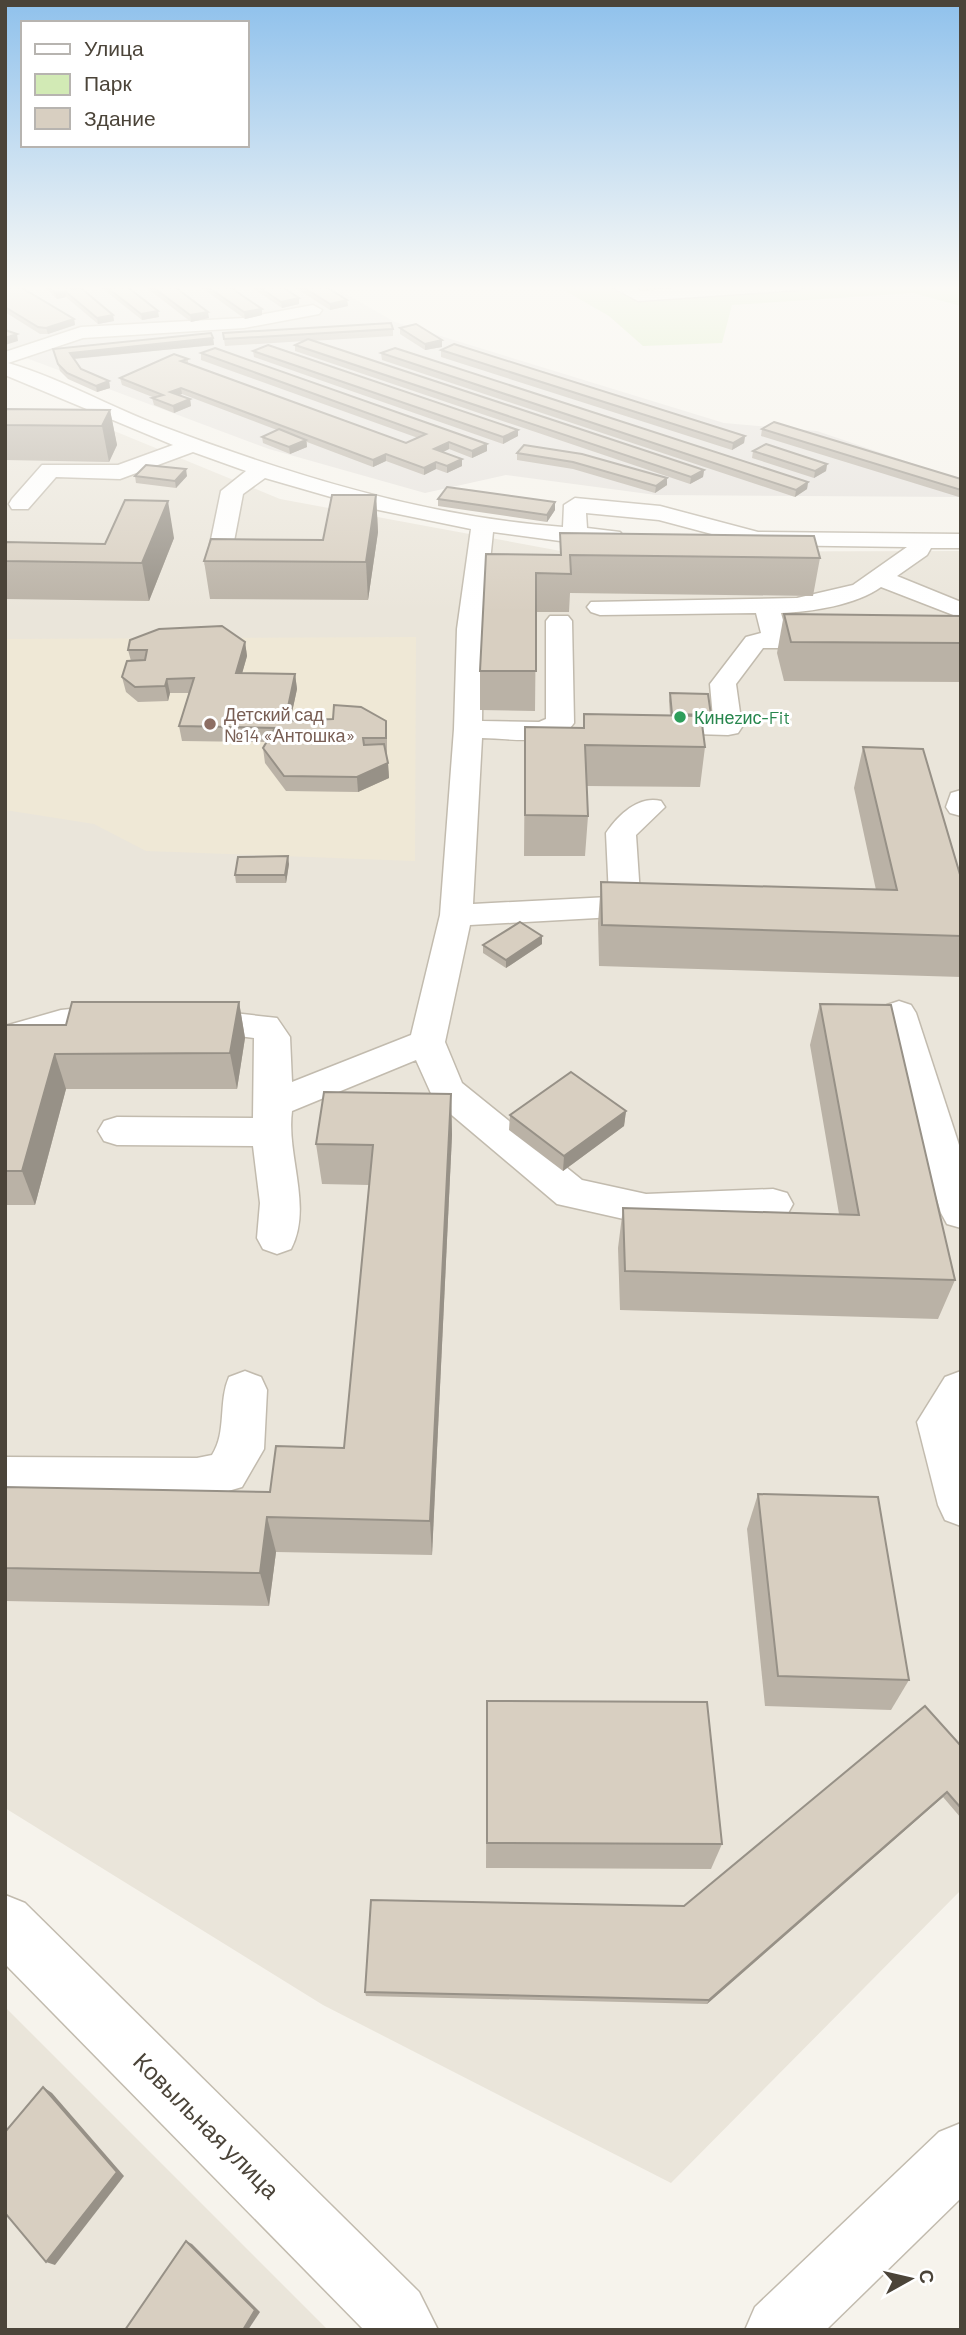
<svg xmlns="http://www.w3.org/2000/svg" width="966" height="2335" viewBox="0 0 966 2335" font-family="Barlow,sans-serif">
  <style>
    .residential { fill: #eae5da }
    .industrial { fill: #e6e2dd }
    .education { fill: #efe8d6 }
    .green { fill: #d2eab5 }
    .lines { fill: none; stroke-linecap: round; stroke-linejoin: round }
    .minor-casing { stroke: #c2bbae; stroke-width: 3 }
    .minor { fill: #fff; fill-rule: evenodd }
    .wall { fill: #bab2a6 }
    .shaded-wall { fill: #979187 }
    .building { fill: #d8cfc1; stroke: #979187; stroke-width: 2 }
    .leisure-dot { fill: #2e9e5b; stroke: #fff; stroke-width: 2.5 }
    .education-dot { fill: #8d6e63; stroke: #fff; stroke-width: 2.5 }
    .labels { text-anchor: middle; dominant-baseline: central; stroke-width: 6; stroke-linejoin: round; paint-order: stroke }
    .far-education-label { font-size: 18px; fill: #785e54; stroke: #fff; text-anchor: start }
    .far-leisure-label { font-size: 18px; fill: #27864d; stroke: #fff; text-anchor: start }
    .near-street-label { font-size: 24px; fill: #4b4439; stroke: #fff }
  </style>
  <rect width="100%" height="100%" fill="#f6f3ec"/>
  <g class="residential">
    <polygon points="5,410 68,412 280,499 566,552 961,551 961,1890 671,2183 323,2005 5,1808"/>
    <polygon points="5,2007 328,2330 5,2330"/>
  </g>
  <polygon class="industrial" points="5,285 330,285 395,322 724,423 817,431 961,480 961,497 656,495 506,475 425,493 269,449 5,350"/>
  <polygon class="education" points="416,637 415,861 146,851 94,824 5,810 5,639"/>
  <polygon class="green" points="555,285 961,285 961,306 913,293 732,305 722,343 643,346 609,316"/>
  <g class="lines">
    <defs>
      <g id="minor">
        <polygon points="608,285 630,285 641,291 724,285 807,285 798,290 638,301"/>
        <path d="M313 305 322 310 319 314 244 328 83 338 8 363C60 378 110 407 161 426 291 475 425 517 563 527L564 505 575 498 660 506 758 532 961 534V548H931L927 555 897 576 961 602V618L881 587C856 605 811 612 781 613L786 631 841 635 845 640 841 645 832 648H763L736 684 742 727 738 733 728 735 660 733 650 731 646 725 650 719 713 718 710 684 746 637 761 633 756 613 600 615 591 612 587 607 591 602 797 598 853 585 907 547 753 545 659 520 586 513 587 528 620 532 624 537 620 542 575 543 493 532 483 629 482 721 539 722 546 719V621L550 616H568L572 621 574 723C557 748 507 738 482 738L473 904 609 897 606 833C618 815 639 795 661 801L665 807 636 835 640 895 661 898 666 905 661 912 650 915 470 925 445 1042 462 1083 582 1180 646 1194 773 1189 787 1193 793 1204 787 1215 773 1219 646 1224 557 1204 434 1100 416 1060 292 1111C286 1155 313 1207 291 1249L277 1254 263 1249 257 1238 260 1203 253 1146 117 1145 104 1141 98 1131 104 1121 117 1117 253 1118 254 1038 177 1028 172 1020 177 1012 189 1008 277 1018 290 1037 292 1082 411 1035 440 915 454 729 457 629 471 529 369 508 265 478 243 494 231 557 254 560 258 565 254 570 210 569 206 564 221 491 246 471 193 452 120 479 56 477 28 509H12L9 504 12 499 42 465H118L173 445 5 375V352L81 327 244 318Z"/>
        <polygon points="961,790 961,816 950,813 946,807 951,793"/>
        <polygon points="899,1001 911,1005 916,1013 961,1151 961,1228 947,1224 941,1213 882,1013 887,1005"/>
        <polygon points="119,1004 131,1008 136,1016 131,1024 61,1034 5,1052 5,1026 61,1010"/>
        <path d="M245 1371 261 1377 267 1390 264 1449 242 1487 197 1500 5 1499V1457L197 1458 212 1455C227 1432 218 1402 229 1377Z"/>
        <polygon points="961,1371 961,1526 945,1520 938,1505 917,1422 945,1377"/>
        <polygon points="5,1895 25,1903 419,2292 438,2330 364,2330 5,1964"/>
        <polygon points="961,2123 961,2198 826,2330 745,2330 755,2307 939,2132"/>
      </g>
    </defs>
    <use href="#minor" class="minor-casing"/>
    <use href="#minor" class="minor"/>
  </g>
  <g class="wall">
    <polygon points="5,285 74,319 75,325 48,334 40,334 5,312"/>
    <polygon points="42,285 67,285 72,289 113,315 114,321 98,324 66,297 57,299"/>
    <polygon points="98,285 125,285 159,317 142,320"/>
    <polygon points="143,285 172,285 209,318 191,322"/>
    <polygon points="198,285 227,285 262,315 245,319"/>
    <polygon points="248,285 279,285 299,304 282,308"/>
    <polygon points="291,285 323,285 347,300 348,306 330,310"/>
    <polygon points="400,328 442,347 425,350 400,334"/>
    <polygon points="393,329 393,336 311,341 704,470 703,477 690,484 295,351 295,345 304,341 225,346 223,333"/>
    <polygon points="213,338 214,345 74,359 81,369 109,381 110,388 97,392 68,379 60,371 53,349"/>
    <polygon points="441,350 745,436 744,443 732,450 441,357"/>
    <polygon points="253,351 518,436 503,444 254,357"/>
    <polygon points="201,353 487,444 487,451 472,458 449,449 443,452 462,459 462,466 447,473 436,469 424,475 386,461 373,467 307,442 307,447 290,454 263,443 262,437 277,430 182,394 179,395 190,399 191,406 174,413 154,405 152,398 155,398 122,385 120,378 188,359 188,364 406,443 418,438 201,360"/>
    <polygon points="381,353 808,482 807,489 795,497 382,360"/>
    <polygon points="5,409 110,410 117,445 109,462 5,460"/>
    <polygon points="762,429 961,479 961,495 959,497 761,436"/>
    <polygon points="753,451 827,464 826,471 814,478 752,458"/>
    <polygon points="517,453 667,478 667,485 655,493 573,469 517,460"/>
    <polygon points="135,476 187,476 176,488 136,483"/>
    <polygon points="376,495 378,532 368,600 210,599 204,561 323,540"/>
    <polygon points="438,499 555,510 547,522 438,506"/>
    <polygon points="560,533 820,558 813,596 570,593 569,612 536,612 535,711 480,710 480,671 486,554 560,555"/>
    <polygon points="174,538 149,601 5,599 5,561 105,544"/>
    <polygon points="784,614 961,616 961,682 784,681 777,653"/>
    <polygon points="245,642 247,656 242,673 295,674 297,689 290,721 387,736 387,753 386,753 388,763 389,778 358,792 286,791 265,763 263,748 266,742 182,741 179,726 189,693 170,693 168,701 138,702 126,692 122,677 131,661 128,650"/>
    <polygon points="670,693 711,715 710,722 701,722 705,747 700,787 587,786 588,816 585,856 524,856 525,727 583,728 584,714 670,715 669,701"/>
    <polygon points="863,747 961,878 961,977 599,966 598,923 601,882 876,890 854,788"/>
    <polygon points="289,864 286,883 236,883 235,875"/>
    <polygon points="542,944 506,968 483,953 483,945"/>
    <polygon points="239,1002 245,1038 237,1089 66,1089 35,1205 5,1205 5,1025 66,1025"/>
    <polygon points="820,1004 955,1280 938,1319 620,1310 618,1248 623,1208 839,1214 810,1045"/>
    <polygon points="451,1094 452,1135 432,1555 276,1552 269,1606 5,1601 5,1487 270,1492 344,1448 369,1185 322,1184 316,1144"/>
    <polygon points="626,1111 624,1126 563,1171 509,1130 510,1115"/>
    <polygon points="758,1494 909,1680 891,1710 765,1706 747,1529"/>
    <polygon points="487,1701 722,1844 711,1869 486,1868"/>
    <polygon points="961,1746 961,1818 943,1797 707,2004 366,1996 365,1992 684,1906"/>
  </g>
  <g class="shaded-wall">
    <polygon points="65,291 66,297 57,299 55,293"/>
    <polygon points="299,298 299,304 282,308 281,302"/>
    <polygon points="347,300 348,306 330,310 330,304"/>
    <polygon points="262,309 262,315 245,319 244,312"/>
    <polygon points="158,311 159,317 142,320 141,314"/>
    <polygon points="208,312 209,318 191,322 190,315"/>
    <polygon points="113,315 114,321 98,324 97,318"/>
    <polygon points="74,319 75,325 48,334 46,328"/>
    <polygon points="17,334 18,341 5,345 5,338"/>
    <polygon points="213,338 214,345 71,359 70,353"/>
    <polygon points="442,340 442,347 425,350 425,344"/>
    <polygon points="109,381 110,388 97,392 96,386"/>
    <polygon points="181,388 182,394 171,398 170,392"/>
    <polygon points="190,399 191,406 174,413 173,406"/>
    <polygon points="110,410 117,445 109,462 102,426"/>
    <polygon points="518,430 518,436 503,444 503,437"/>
    <polygon points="745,436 744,443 732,450 733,443"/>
    <polygon points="306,440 307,447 290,454 289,447"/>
    <polygon points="449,442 449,449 435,456 434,449"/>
    <polygon points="487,444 487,451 472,458 472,451"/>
    <polygon points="386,454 386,461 373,467 373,460"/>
    <polygon points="462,459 462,466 447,473 447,466"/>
    <polygon points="436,462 436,469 424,475 424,468"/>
    <polygon points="827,464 826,471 814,478 815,471"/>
    <polygon points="186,469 187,476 176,488 175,481"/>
    <polygon points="704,470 703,477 690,484 691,477"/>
    <polygon points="667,478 667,485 655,493 656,486"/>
    <polygon points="808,482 807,489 795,497 796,490"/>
    <polygon points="376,495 378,532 368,600 366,562"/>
    <polygon points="168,501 174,538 149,601 142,563"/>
    <polygon points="555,502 555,510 547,522 547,515"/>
    <polygon points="245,642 247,656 238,688 236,673"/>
    <polygon points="295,674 297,689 287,736 285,721"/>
    <polygon points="167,679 170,693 168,701 165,686"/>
    <polygon points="388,763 389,778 358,792 357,777"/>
    <polygon points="288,856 289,864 286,883 285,875"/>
    <polygon points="542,936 542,944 506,968 506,960"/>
    <polygon points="239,1002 245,1038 237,1089 230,1053"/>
    <polygon points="55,1054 66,1089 35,1205 22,1171"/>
    <polygon points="451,1094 452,1135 432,1555 430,1521"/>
    <polygon points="626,1111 624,1126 563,1171 564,1156"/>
    <polygon points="267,1517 276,1552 269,1606 260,1573"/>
    <polygon points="947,1792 943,1797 707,2004 709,2000"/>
    <polygon points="43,2087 52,2093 124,2176 55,2265 46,2262"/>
    <polygon points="186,2241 192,2244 260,2312 248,2330 243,2330"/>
  </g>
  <g class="building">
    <polygon points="5,285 17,285 74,319 46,328 38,327 5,307"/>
    <polygon points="47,285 67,285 72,289 81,288 113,315 97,318 65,291 55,293"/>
    <polygon points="104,285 125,285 158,311 141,314"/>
    <polygon points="150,285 172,285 208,312 190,315"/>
    <polygon points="205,285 227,285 262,309 244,312"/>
    <polygon points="256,285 279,285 299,298 281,302"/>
    <polygon points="300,285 323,285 347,300 330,304"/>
    <polygon points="391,323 393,329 224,339 223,333"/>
    <polygon points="416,324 442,340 425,344 400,328"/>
    <polygon points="5,330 17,334 5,338"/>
    <polygon points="211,333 213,338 70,353 81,369 109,381 96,386 67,373 58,364 53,349"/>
    <polygon points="308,339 704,470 691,477 295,345"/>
    <polygon points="454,344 745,436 733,443 441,350"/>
    <polygon points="268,345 518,430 503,437 253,351"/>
    <polygon points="215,348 487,444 472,451 449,442 434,449 462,459 447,466 436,462 424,468 386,454 373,460 181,388 170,392 190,399 173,406 152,398 163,395 120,378 174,354 188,359 181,361 406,443 426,434 201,353"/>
    <polygon points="395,348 808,482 796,490 381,353"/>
    <polygon points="5,409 110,410 102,426 5,425"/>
    <polygon points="774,422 961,479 961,490 762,429"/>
    <polygon points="279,429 306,440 289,447 262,437"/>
    <polygon points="766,444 827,464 815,471 753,451"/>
    <polygon points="524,445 582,454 667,478 656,486 573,462 517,453"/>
    <polygon points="146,465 186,469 175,481 135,476"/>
    <polygon points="447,487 555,502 547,515 438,499"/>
    <polygon points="332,495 376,495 366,562 204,561 211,539 323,540"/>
    <polygon points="125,500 168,501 142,563 5,561 5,542 105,544"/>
    <polygon points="560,533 814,536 820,558 570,555 571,574 536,573 536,671 480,671 486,554 561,555"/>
    <polygon points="784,614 961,616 961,643 791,642"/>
    <polygon points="222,626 245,642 236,673 295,674 285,721 333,719 334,705 361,707 386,721 386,738 363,738 364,745 384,744 388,763 357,777 284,776 263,748 275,728 179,726 194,678 167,679 165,686 135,687 122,677 127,661 145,660 147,650 128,650 130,640 159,629"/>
    <polygon points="670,693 708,694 711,715 672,714"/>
    <polygon points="584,714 701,716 705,747 585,745 588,816 525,815 525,727 584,728"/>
    <polygon points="863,747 923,749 961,878 961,936 602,925 601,882 897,890"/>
    <polygon points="288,856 285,875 235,875 238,857"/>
    <polygon points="520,922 542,936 506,960 483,945"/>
    <polygon points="72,1002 239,1002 230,1053 55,1054 22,1171 5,1171 5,1025 66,1025"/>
    <polygon points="820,1004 891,1005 955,1280 625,1271 623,1208 859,1215"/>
    <polygon points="571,1072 626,1111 564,1156 510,1115"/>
    <polygon points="324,1092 451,1094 430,1521 267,1517 260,1573 5,1568 5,1487 270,1492 276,1446 344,1448 373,1145 316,1144"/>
    <polygon points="758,1494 878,1497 909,1680 778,1676"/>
    <polygon points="487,1701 707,1702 722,1844 487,1843"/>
    <polygon points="925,1706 961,1746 961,1808 947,1792 709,2000 365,1992 371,1900 684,1906"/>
    <polygon points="43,2087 117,2172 46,2262 5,2213 5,2132"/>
    <polygon points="186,2241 255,2310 243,2330 125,2330"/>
  </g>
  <linearGradient id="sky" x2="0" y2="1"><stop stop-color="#8fc1ec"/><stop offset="0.47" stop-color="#fbfaf6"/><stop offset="1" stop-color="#fbfaf6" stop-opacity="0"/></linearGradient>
  <rect width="966" height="612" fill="url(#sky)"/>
  <circle class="leisure-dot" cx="680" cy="717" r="7"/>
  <circle class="education-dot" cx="210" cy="724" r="7"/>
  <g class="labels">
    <g class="far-education-label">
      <text x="224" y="714">Детский сад<tspan x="224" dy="21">№14 «Антошка»</tspan></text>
    </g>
    <g class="far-leisure-label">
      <text x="694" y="717">Кинеzис-Fit</text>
    </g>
    <g class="near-street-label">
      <text transform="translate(207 2125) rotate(45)">Ковыльная улица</text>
    </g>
  </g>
  <rect width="966" height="2335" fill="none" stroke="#4b4439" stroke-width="14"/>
  <rect x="21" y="21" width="228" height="126" fill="#ffffff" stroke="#b7b4b0" stroke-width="2"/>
  <rect x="35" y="44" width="35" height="10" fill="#ffffff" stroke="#b7b4b0" stroke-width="2"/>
  <text x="84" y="56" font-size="21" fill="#4b4439">Улица</text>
  <rect x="35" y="74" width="35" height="21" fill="#d2eab5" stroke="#b7b4b0" stroke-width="2"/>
  <text x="84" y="91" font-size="21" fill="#4b4439">Парк</text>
  <rect x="35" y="108" width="35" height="21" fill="#d8cfc1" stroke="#b7b4b0" stroke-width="2"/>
  <text x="84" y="126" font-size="21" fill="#4b4439">Здание</text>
  <g transform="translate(910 2279) rotate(82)" stroke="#ffffff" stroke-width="5" paint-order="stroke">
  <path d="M0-5L12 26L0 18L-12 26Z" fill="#4b4439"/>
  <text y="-10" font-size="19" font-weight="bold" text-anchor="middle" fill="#4b4439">С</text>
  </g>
</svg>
